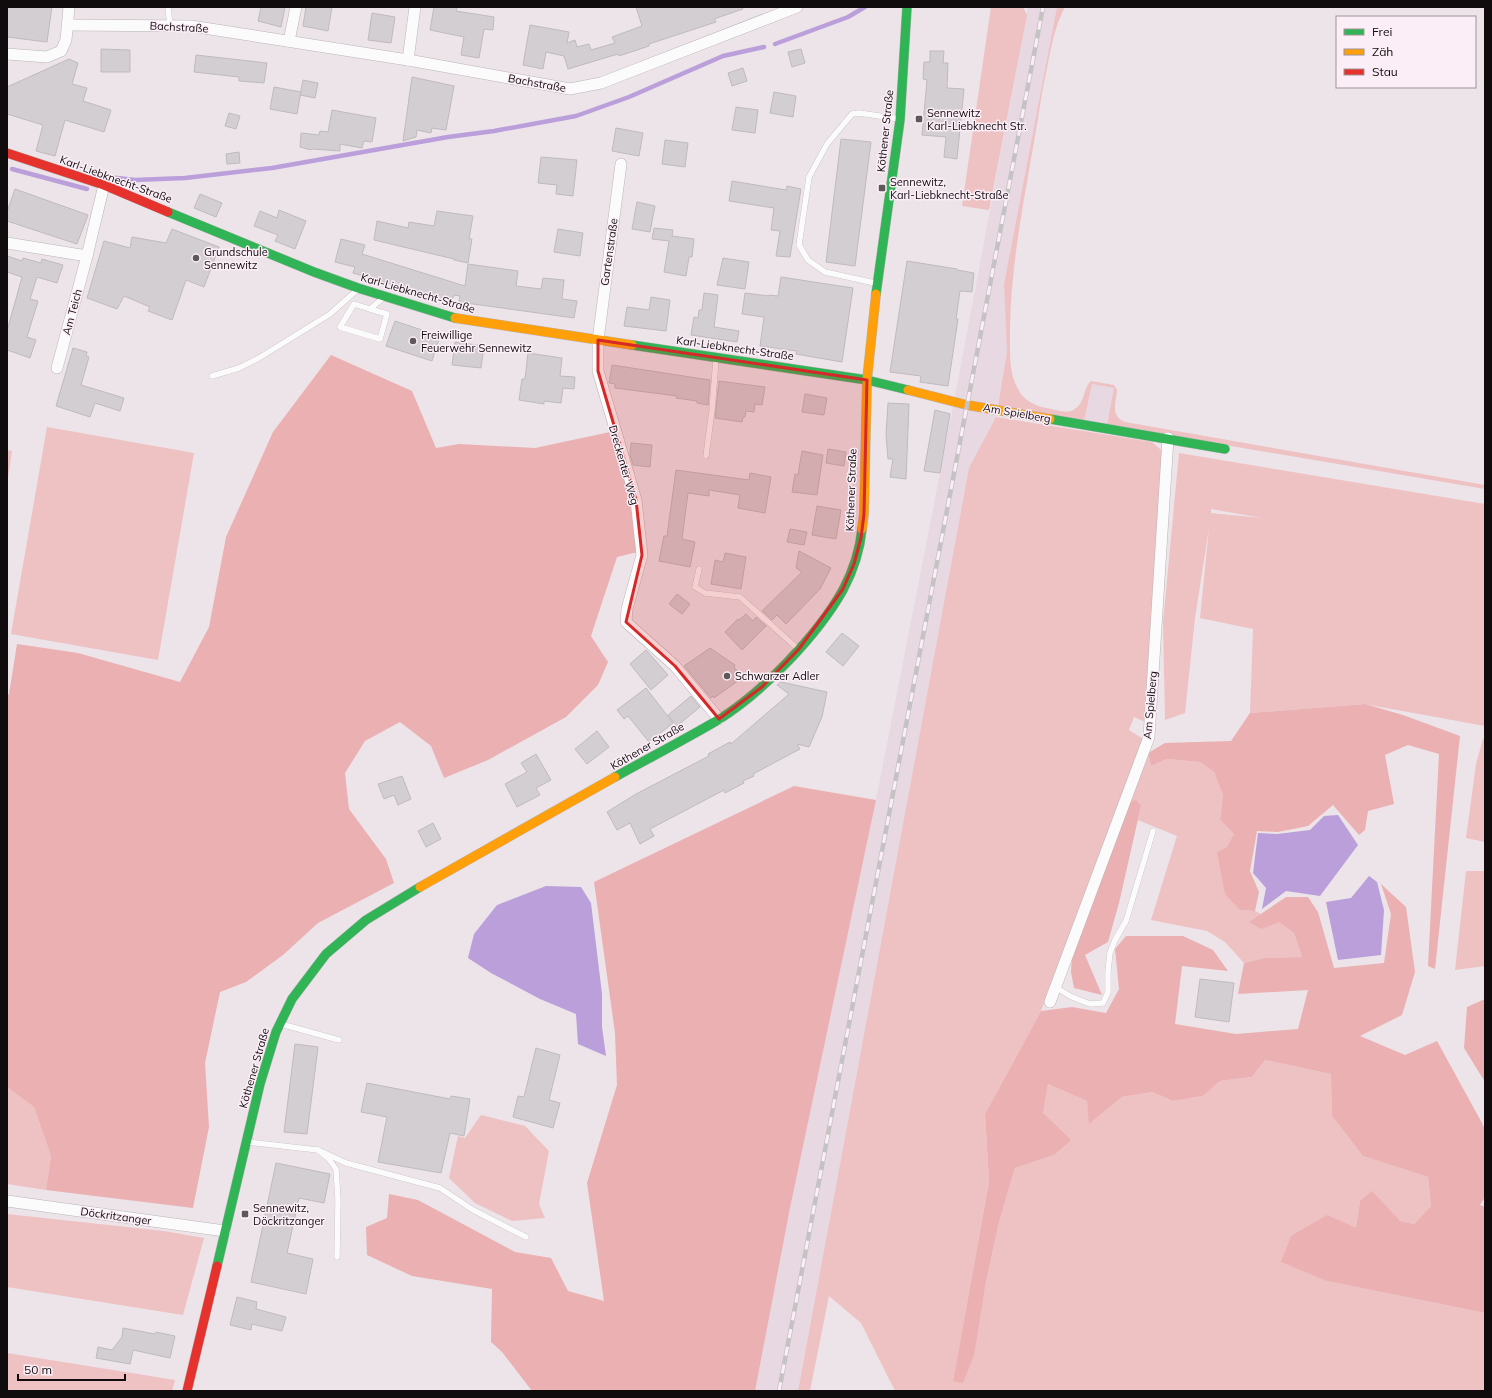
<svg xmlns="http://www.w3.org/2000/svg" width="1492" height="1398" viewBox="0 0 1492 1398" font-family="Mulish,sans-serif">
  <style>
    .built { fill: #e7d8e1 }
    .green { fill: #eec1c3; fill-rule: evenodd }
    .forest { fill: #ebb0b2 }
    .water { fill: #ba9fdb }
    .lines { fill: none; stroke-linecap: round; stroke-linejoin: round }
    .stream { stroke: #ba9fdb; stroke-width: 4.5 }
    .building { fill: #d3ced2; stroke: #bfbabe }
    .lane-casing { stroke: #bab4b7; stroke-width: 6 }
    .street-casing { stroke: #bab4b7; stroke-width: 12 }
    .fast-casing { stroke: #bab4b7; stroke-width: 10 }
    .slow-casing { stroke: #bab4b7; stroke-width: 10 }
    .jam-casing { stroke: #bab4b7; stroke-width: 10 }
    .lane { stroke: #fcfbfc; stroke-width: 5.5 }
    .street { stroke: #fcfbfc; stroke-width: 11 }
    .fast { stroke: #30b455; stroke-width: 9 }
    .slow { stroke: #ff9f0a; stroke-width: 9 }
    .jam { stroke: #e5322d; stroke-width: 9 }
    .rail-casing { stroke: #c4c2c3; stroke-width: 4.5 }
    .rail { stroke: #fceef7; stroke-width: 3; stroke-dasharray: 9; stroke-linecap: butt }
    .marked { fill: #d62828; fill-opacity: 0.2; stroke: #d62828; stroke-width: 3; stroke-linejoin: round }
    .poi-dot { fill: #5d585a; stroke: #fceef7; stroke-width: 1.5 }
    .labels { text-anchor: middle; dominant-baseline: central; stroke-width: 3; stroke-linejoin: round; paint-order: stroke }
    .street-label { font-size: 11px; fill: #100c0e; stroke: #fceef7 }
    .poi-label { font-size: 11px; fill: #100c0e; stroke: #fceef7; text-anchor: start }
  </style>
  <rect width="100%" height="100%" fill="#ece4e8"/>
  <g class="built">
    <polygon points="1028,7 1057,7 1004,284 1007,352 998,406 996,417 969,469 798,1391 755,1391 790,1208 876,800 955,397"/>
    <polygon points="1092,384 1114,388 1107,425 1084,421"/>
  </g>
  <g class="green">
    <polygon points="991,7 1023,7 1027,15 989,210 962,206"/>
    <path d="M1057 7H1065C1055 26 1051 47 1047 68 1042 90 1039 113 1035 136 1024 200 1011 264 1010 328 1010 342 1009 367 1014 380 1020 397 1028 404 1046 408 1054 409 1068 415 1075 409 1085 403 1083 388 1091 381L1114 385 1117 390C1116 403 1110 416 1125 422L1485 485V489L1107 425 1114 388 1092 384 1084 421 998 406 1007 352 1004 284Z"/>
    <polygon points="996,417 1152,442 1161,450 1164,462 1145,722 1134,717 1129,730 1145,740 1041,1011 985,1114 989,1182 953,1381 985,1287 999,1222 1015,1168 1054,1155 1043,1112 1048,1084 1087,1101 1090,1123 1122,1097 1152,1092 1173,1101 1203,1096 1220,1081 1252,1077 1265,1060 1331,1074 1332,1116 1363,1156 1428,1177 1431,1206 1414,1224 1400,1221 1360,1201 1356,1228 1327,1281 1485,1313 1485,1391 895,1391 861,1323 829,1296 810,1391 798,1391 969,468"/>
    <polygon points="47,427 194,453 158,660 11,634"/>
    <polygon points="7,450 12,451 7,485"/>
    <path d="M1179 453 1485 504V726L1364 704 1250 713 1253 629 1200 618 1209 528 1195 618 1185 713 1165 720 1163 623ZM1211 509 1262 518 1211 513Z"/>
    <polygon points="1483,739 1485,739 1485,842 1466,838 1476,764"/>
    <polygon points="1148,753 1151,766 1167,759 1200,762 1214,772 1223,795 1220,820 1234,834 1226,848 1240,910 1255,911 1261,914 1249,922 1279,922 1294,933 1302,957 1264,958 1244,963 1225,942 1207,931 1151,920 1177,836 1138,820 1141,806 1130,802"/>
    <polygon points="1466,871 1485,871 1485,966 1455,970"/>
    <polygon points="7,1087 34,1107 51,1156 46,1190 7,1184"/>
    <polygon points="481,1115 525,1126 549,1151 539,1204 545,1218 512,1221 475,1203 449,1178 458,1136 465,1138"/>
    <polygon points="7,1214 164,1231 204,1238 183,1315 7,1287"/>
    <polygon points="7,1353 175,1380 172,1391 7,1391"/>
  </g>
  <g class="forest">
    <polygon points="331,355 412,391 436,448 459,444 535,448 610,432 630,496 638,552 617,557 591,636 608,662 598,685 566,717 488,760 444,778 431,746 400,722 365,741 345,773 349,809 386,859 394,883 318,923 283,955 246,982 220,992 205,1063 209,1127 193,1208 46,1190 51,1156 34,1107 7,1087 7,696 9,694 17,644 78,653 180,682 209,627 226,537 273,432"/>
    <polygon points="1365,704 1403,715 1460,736 1435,969 1428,966 1439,754 1408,745 1385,755 1394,804 1368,811 1365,830 1359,835 1333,805 1308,826 1278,832 1257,831 1250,871 1259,892 1255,911 1240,910 1225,894 1217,852 1226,848 1234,834 1220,820 1223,795 1214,772 1200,762 1167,759 1151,766 1148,753 1165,743 1231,741 1250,713"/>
    <polygon points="794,786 876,800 790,1208 755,1391 532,1391 502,1352 491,1342 492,1289 412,1276 367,1255 366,1227 387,1218 389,1194 418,1200 515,1252 551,1258 568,1291 604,1301 587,1183 617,1085 615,1033 594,882"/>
    <polygon points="1136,800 1141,806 1119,903 1108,942 1085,955 1102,995 1074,988 1071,972 1072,957 1130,802"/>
    <polygon points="1381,884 1406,907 1415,972 1402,1015 1360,1036 1405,1055 1437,1041 1482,1123 1485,1130 1485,1197 1480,1205 1485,1207 1485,1313 1327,1281 1281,1262 1291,1236 1327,1215 1356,1228 1360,1201 1372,1191 1400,1221 1414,1224 1431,1206 1428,1177 1363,1156 1332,1116 1331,1074 1265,1060 1252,1077 1220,1081 1203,1096 1173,1101 1152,1092 1122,1097 1089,1124 1087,1101 1048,1084 1043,1113 1071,1140 1054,1155 1015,1168 999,1222 985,1287 974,1355 963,1383 953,1381 989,1182 985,1114 1041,1011 1072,1007 1106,1013 1119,989 1115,949 1126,936 1183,936 1213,950 1228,971 1182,966 1175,1024 1236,1034 1298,1029 1308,990 1238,994 1244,963 1264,958 1302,957 1294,933 1279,922 1261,929 1249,922 1286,897 1308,897 1318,912 1334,968 1384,963 1391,914"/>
    <polygon points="1485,999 1485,1082 1464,1048 1467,1007"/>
  </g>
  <g class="water">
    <polygon points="1338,815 1358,845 1320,896 1286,891 1262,909 1266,888 1253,873 1258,833 1277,834 1310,830 1324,816"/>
    <polygon points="1369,876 1377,882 1384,910 1381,955 1338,960 1326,902 1351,898"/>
    <polygon points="546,886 581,887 591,903 602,994 602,1027 606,1056 578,1044 576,1014 540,999 491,973 468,958 474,934 497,905"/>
  </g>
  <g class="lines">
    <g class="stream">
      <polyline points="775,44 848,17 865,7"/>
      <polyline points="12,169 87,189"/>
      <polyline points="108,177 135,180 185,178 272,168 448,137 494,131 576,116 629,97 723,56 764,47"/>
    </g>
  </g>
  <g class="building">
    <polygon points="7,7 52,7 47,42 7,37"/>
    <polygon points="261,7 285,7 281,27 258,21"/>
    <polygon points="306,7 332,7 328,31 303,26"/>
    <polygon points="434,7 457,7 456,11 494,17 493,30 484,29 479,58 461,55 464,37 430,30"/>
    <polygon points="636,7 742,7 743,9 714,19 716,22 649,44 649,46 619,56 618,54 568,69 564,56 546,52 543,69 523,65 530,25 569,32 567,43 575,40 577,47 589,44 591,50 615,43 612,37 642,26"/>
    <polygon points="372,13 395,17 391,43 368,40"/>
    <polygon points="101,49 130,50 130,72 101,72"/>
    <polygon points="801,49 805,63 792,67 788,52"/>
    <polygon points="930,51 944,51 943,63 948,63 947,88 964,89 957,159 944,157 946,137 922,135 927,80 923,79 924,62 930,62"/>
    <polygon points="196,55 267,63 264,83 239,81 239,77 194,72"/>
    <polygon points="69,59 78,63 72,84 87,88 83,101 111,110 104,132 65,120 55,156 36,151 43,125 7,114 7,87"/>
    <polygon points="743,68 747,81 732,86 728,73"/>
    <polygon points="412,77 454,86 446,130 432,128 431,133 417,130 416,137 403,141"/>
    <polygon points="303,80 318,83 315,98 300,95"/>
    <polygon points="274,87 301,92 297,114 270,109"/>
    <polygon points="774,92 796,96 793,117 770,113"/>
    <polygon points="736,107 758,110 755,133 732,130"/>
    <polygon points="332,110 376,118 372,142 364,141 362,148 340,144 340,151 312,149 311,150 300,147 301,133 319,135 320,131 328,132"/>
    <polygon points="229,113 240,116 236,129 225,126"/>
    <polygon points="616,128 643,133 639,156 612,151"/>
    <polygon points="841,139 871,142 855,266 826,262"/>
    <polygon points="665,140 688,143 685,167 662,164"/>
    <polygon points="239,152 240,163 227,164 226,154"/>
    <polygon points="541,157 577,160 573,196 556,194 557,185 538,183"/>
    <polygon points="732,181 786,190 787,186 801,189 790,257 776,256 780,231 771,230 774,208 729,201"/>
    <polygon points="15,189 88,215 77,244 7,221 7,212"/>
    <polygon points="200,194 222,203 216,217 194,208"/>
    <polygon points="637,202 655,206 650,232 632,229"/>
    <polygon points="279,210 306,221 295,249 275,241 278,235 254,226 260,211 277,218"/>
    <polygon points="437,211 473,216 469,239 472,239 468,263 454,260 454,259 374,240 377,221 408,228 409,222 434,226"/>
    <polygon points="654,228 673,230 672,236 694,239 692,257 689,257 686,276 664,272 669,241 652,239"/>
    <polygon points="172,229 219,247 204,287 186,280 172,320 148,311 150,307 124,296 117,309 87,298 104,241 130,248 132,237 166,243"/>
    <polygon points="558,229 583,233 580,256 554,252"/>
    <polygon points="341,239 365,245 362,254 465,286 468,264 518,271 516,286 541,289 543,278 564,280 562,299 577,301 574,318 459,302 460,296 454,295 452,300 450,300 449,301 353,273 355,267 335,262"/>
    <polygon points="7,256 22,261 23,258 41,263 42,259 63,265 57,283 37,277 30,299 38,301 27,337 36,340 30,358 7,350 7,331 22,277 7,272"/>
    <polygon points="723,258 749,262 745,289 717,285"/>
    <polygon points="907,261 957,269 957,270 974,273 972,292 960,291 956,319 958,319 948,386 920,382 921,376 890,372"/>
    <polygon points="781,277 853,288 842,362 796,354 797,351 760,346 764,317 742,314 745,293 769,296 769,295 778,296"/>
    <polygon points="704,293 718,295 714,327 739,331 737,342 691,335 694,317 698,318 699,310 702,310"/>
    <polygon points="651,297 670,300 666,331 624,326 627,307 649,310"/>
    <polygon points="395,321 440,336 432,361 386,346"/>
    <polygon points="455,342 484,346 481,368 452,365"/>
    <polygon points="73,348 87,352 86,356 89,357 81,385 124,398 120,411 95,403 90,417 56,406"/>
    <polygon points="528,353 562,358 560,376 575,377 574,389 563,388 561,403 544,401 544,404 519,400 522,379 525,379"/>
    <polygon points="612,365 710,380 708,405 697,403 697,401 676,398 677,396 615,388 615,384 609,383"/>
    <polygon points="719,381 765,387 762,405 755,404 754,412 746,411 745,417 743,417 742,422 715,418"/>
    <polygon points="805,394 827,398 824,415 802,412"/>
    <polygon points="888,403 909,404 906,479 890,477 893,459 888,459 886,435"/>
    <polygon points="935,410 950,414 940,473 924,471"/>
    <polygon points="631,443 652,445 650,467 633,465 630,455"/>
    <polygon points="828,449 846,452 844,466 826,463"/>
    <polygon points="802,451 823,455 817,495 792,492 795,474 798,475"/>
    <polygon points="676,470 749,480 750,473 771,477 765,513 738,508 740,495 709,490 709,496 688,493 682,539 695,542 690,567 659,561 664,536 667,536"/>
    <polygon points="817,506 841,510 836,539 812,535"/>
    <polygon points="790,529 807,532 804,545 787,542"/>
    <polygon points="799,551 831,568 820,589 786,624 777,615 772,620 762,611 802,572 796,568"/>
    <polygon points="725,553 746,557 741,589 711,584 715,560 723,562"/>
    <polygon points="677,594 690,604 682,614 669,604"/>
    <polygon points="746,614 753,621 756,617 766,626 742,650 725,632 738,619 739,620"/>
    <polygon points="842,633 859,646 843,666 826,652"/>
    <polygon points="710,648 735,665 734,667 742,678 714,698 713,696 711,698 684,666"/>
    <polygon points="646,650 668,675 651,690 630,664"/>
    <polygon points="781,682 827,692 822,717 809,747 797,744 800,749 753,774 754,776 743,781 744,783 725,793 724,790 650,829 654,836 640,844 630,823 617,830 607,812 636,794 709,756 708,754 730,742 731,744 789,694 777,685"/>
    <polygon points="646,688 673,723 649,742 628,716 624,719 617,710"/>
    <polygon points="691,696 700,707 677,726 668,715"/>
    <polygon points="597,731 609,747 587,764 575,749"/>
    <polygon points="536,754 551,780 536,788 540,795 517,807 505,784 527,772 521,763"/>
    <polygon points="402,776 411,799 398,805 394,795 384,799 378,784"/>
    <polygon points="433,823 441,839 426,847 418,831"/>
    <polygon points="1200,979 1234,983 1229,1022 1195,1017"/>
    <polygon points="295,1044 318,1047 307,1134 284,1132"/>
    <polygon points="536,1048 560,1055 549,1100 560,1103 553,1128 513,1117 518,1096 524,1097"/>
    <polygon points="367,1083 450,1099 451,1096 470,1099 464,1136 450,1133 441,1173 378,1162 387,1117 361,1112"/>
    <polygon points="276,1163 330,1174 324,1203 299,1198 287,1253 313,1259 306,1294 251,1282"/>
    <polygon points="237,1297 257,1302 256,1309 286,1317 282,1331 252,1324 251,1330 230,1325"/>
    <polygon points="123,1328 155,1334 156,1332 175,1336 170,1358 133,1350 130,1364 96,1358 98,1347 112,1350 122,1337"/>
  </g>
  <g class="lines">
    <defs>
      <g id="lane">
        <polyline points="168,7 170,26"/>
        <polyline points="875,283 825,272 808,260 799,245 809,177 827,144 852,114 859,113 900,119"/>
        <polyline points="370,309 354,304 340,327 380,339 387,314 370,309 382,299"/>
        <polyline points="212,376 239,368 259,358 330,314 357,290"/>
        <polyline points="706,456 712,410 716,359"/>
        <polyline points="699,569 695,587 705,593 740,597 797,648"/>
        <polyline points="1055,987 1072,997 1090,1004 1103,1003 1108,992 1108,971 1110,953 1115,940 1126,921 1153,831"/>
        <polyline points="281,1024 339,1040"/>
        <polyline points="247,1142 318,1150 328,1158 336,1169 338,1200 337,1257"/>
        <polyline points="318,1150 346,1163 440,1188 473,1210 526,1237"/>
      </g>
      <g id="street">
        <polyline points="68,25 191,26 408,60 570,89 601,83 797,7"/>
        <polyline points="289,41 296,7"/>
        <polyline points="7,54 47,57 61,51 66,40 69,7"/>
        <polyline points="408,60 415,7"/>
        <polyline points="621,164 598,340 598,371 636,500 642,555 627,609 626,622 675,666 719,719"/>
        <polyline points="7,243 87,256"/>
        <polyline points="57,368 87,256 104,185"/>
        <polyline points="1050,1002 1149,737 1168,438"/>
        <polyline points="7,1201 225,1231"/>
      </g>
      <g id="fast">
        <polyline points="168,212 314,272 358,288 455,318"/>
        <polyline points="876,294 900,120 907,7"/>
        <polyline points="632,345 867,380 908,390"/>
        <polyline points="1050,419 1225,449"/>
        <path d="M615 777C649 758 684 740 718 720 763 692 817 636 843 590 853 571 860 550 862 529"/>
        <polyline points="217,1266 260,1084 276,1032 292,999 326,954 366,920 420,887"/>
      </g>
      <g id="slow">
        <polyline points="455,318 632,345"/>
        <polyline points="908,390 967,405 1050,419"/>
        <polyline points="862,529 864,514 867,380 876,294"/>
        <polyline points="420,887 615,777"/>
      </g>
      <g id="jam">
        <polyline points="7,153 104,185 168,212"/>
        <polyline points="187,1391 217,1266"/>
      </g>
    </defs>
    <use href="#lane" class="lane-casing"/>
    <use href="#street" class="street-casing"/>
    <use href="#fast" class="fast-casing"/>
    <use href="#slow" class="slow-casing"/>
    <use href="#jam" class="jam-casing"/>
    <use href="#lane" class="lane"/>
    <use href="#street" class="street"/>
    <use href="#fast" class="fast"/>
    <use href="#slow" class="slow"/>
    <use href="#jam" class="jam"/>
    <defs>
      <polyline id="rail" points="779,1391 1043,7"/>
    </defs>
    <use href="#rail" class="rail-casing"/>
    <use href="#rail" class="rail"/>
  </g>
  <path class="marked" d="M598 340 867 380 864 514 861 538 854 564 843 589 799 649 762 687 719 719 675 666 626 622 642 555 636 500 598 371Z"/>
  <g class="poi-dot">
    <rect x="915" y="115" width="8" height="8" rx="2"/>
    <rect x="878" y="184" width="8" height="8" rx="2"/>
    <circle cx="196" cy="258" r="4"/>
    <circle cx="413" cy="341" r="4"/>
    <circle cx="727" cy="676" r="4"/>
    <rect x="241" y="1210" width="8" height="8" rx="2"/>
  </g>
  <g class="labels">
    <g class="street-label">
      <text transform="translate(179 27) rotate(3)">Bachstraße</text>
      <text transform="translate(537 83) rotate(10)">Bachstraße</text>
      <text transform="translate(885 131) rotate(-84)">Köthener Straße</text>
      <text transform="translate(116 179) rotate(20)">Karl-Liebknecht-Straße</text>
      <text transform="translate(609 252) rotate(-82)">Gartenstraße</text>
      <text transform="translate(418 293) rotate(16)">Karl-Liebknecht-Straße</text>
      <text transform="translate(72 312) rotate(-75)">Am Teich</text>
      <text transform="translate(735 348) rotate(8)">Karl-Liebknecht-Straße</text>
      <text transform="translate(1017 413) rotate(10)">Am Spielberg</text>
      <text transform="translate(624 465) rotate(74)">Dreckenter Weg</text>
      <text transform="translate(851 490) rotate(-88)">Köthener Straße</text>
      <text transform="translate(1150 705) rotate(-85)">Am Spielberg</text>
      <text transform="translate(647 746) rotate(-30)">Köthener Straße</text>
      <text transform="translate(254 1068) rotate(-74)">Köthener Straße</text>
      <text transform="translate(116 1216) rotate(8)">Döckritzanger</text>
    </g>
    <g class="poi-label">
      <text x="927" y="113">Sennewitz<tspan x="927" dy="13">Karl-Liebknecht Str.</tspan></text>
      <text x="890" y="182">Sennewitz,<tspan x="890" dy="13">Karl-Liebknecht-Straße</tspan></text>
      <text x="204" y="252">Grundschule<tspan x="204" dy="13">Sennewitz</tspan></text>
      <text x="421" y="335">Freiwillige<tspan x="421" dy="13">Feuerwehr Sennewitz</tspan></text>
      <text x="735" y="676">Schwarzer Adler</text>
      <text x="253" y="1208">Sennewitz,<tspan x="253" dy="13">Döckritzanger</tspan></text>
    </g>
  </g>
  <rect width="1492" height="1398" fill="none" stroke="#100c0e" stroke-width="16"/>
  <rect x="1336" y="16" width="140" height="72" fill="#fceef7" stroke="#9e949a"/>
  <rect x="1344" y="29" width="20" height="6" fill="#30b455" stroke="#9e949a"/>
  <text x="1372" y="36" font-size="12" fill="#100c0e">Frei</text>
  <rect x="1344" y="49" width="20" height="6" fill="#ff9f0a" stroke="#9e949a"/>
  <text x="1372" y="56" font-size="12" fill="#100c0e">Zäh</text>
  <rect x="1344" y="69" width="20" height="6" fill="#e5322d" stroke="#9e949a"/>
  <text x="1372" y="76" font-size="12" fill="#100c0e">Stau</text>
  <path d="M18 1374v6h107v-6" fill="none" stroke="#100c0e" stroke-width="2"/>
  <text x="24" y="1374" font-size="12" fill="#100c0e" stroke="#fceef7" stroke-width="3" paint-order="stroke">50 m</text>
</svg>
